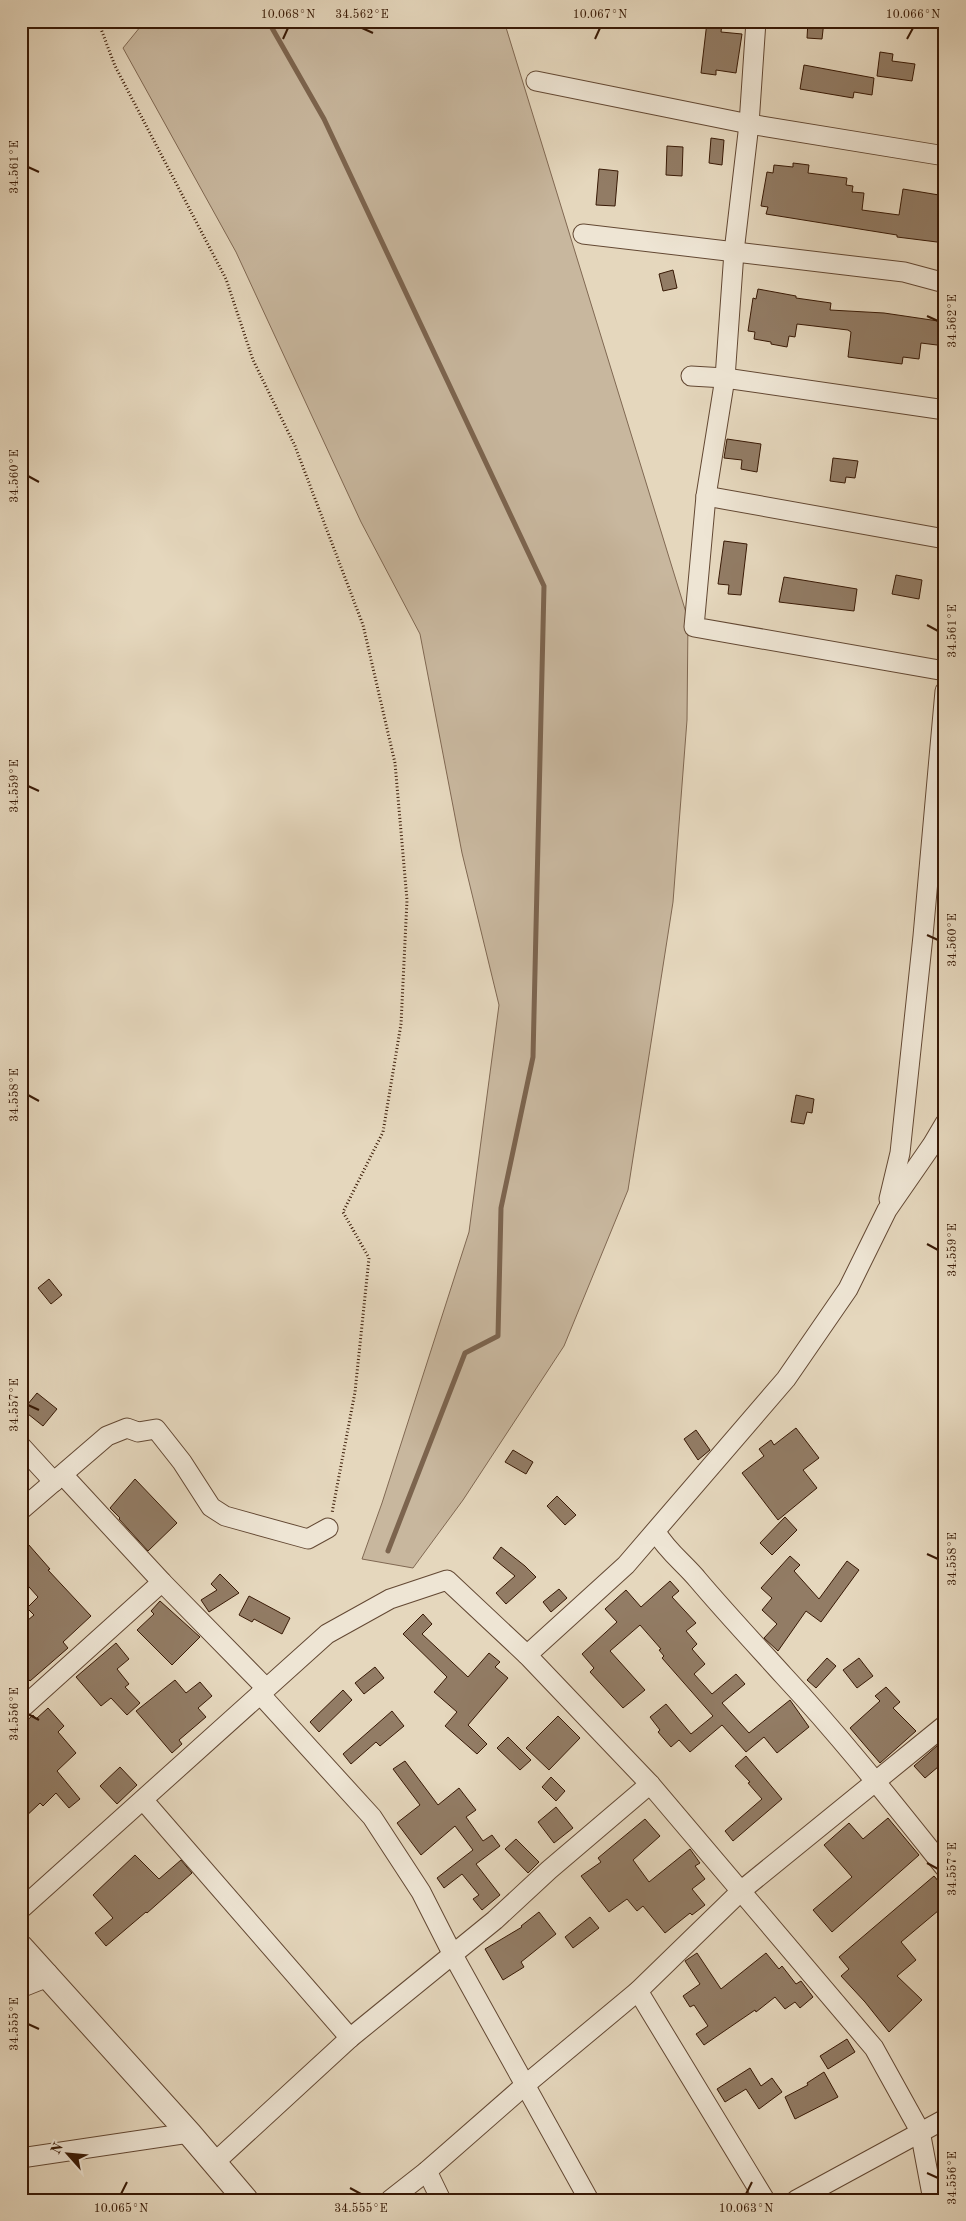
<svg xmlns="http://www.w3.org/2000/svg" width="966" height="2221" viewBox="0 0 966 2221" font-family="'Old Standard TT',serif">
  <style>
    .green { fill: #c8b79e; stroke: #806852 }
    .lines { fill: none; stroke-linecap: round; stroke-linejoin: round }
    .stream { stroke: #7c644e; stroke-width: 5 }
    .building { fill: #927c65; stroke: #381905 }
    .minor-casing { stroke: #634833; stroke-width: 21 }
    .tertiary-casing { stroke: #634833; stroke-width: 26 }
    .path { stroke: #381905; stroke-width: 3; stroke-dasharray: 1 2.5; stroke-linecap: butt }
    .minor { stroke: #eee5d4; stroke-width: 19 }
    .tertiary { stroke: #eee5d4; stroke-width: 24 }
    .ticks { fill: none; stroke: #381905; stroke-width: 2 }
    .neatline { fill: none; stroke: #381905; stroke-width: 2 }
    .ticks-label { font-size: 12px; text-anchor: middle; fill: #381905 }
  </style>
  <rect width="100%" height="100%" fill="#e5d7bd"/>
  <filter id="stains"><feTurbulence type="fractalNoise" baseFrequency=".004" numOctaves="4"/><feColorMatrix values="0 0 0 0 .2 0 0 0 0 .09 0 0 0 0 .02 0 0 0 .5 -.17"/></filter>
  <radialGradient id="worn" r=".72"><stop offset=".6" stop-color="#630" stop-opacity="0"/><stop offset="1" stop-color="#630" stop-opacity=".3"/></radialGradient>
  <polygon class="green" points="145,21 504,21 688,619 687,720 673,902 628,1190 564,1346 463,1500 413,1568 362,1559 382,1503 469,1232 499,1005 462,853 420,634 361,522 236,252 123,48"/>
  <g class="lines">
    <polyline class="stream" points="268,21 324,119 544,586 533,1057 501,1208 498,1336 465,1353 388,1551"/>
  </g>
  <g class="building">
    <polygon points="808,21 824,21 822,39 807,38"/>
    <polygon points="707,22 722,23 721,32 742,34 736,73 716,70 716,75 701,73"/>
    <polygon points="880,52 893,54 892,61 915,64 912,81 877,76"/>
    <polygon points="804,65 874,78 872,95 854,92 853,98 800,89"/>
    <polygon points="711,138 724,140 722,165 709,163"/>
    <polygon points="667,146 683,147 682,176 666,175"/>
    <polygon points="793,163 809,165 808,173 847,178 846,185 853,186 852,192 864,193 862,210 899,215 903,189 945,196 945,243 897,237 897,235 766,214 768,207 761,206 767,172 773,173 774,165 793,167"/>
    <polygon points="599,169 618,171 615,206 596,205"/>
    <polygon points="673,270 677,288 663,291 659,274"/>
    <polygon points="758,289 796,296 796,298 831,303 830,310 884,313 945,322 945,346 921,343 919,359 903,357 902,364 848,357 851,332 848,330 797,324 795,337 789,336 787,347 771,344 771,342 754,339 755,332 748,331 753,298 756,299"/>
    <polygon points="727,439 761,444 757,472 741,469 742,460 724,458"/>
    <polygon points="833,458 858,461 855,478 846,477 845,483 830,481"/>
    <polygon points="724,541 747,544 741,595 728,594 729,585 718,584"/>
    <polygon points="896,575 922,580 919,599 892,594"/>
    <polygon points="784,577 857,589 854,611 779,602"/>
    <polygon points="796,1095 814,1099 812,1113 807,1112 804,1124 791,1122"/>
    <polygon points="49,1279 62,1295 51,1304 38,1288"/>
    <polygon points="37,1393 57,1409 43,1426 23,1410"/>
    <polygon points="796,1428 819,1458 803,1470 817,1488 778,1520 742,1473 764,1456 759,1449 771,1440 774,1445"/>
    <polygon points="696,1430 710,1450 698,1460 684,1439"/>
    <polygon points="513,1450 533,1462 526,1474 505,1462"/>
    <polygon points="135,1479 177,1523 148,1551 119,1519 120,1518 110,1508"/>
    <polygon points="557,1496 576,1515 565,1525 547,1506"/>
    <polygon points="785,1517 797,1530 772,1555 760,1543"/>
    <polygon points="21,1536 50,1569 48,1570 91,1616 63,1642 68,1648 30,1681 21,1671 21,1626 34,1615 27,1608 38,1597 21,1578"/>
    <polygon points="501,1547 525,1566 536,1577 506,1604 496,1593 515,1576 493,1558"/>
    <polygon points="790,1556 800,1565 794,1571 819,1599 847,1561 859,1570 821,1622 806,1611 778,1651 764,1638 777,1624 762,1610 772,1598 761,1588"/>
    <polygon points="220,1574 239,1593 209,1612 201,1600 217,1590 211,1584"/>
    <polygon points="670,1581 679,1591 672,1597 696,1623 686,1631 697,1644 692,1649 705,1664 694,1674 712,1694 736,1674 745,1684 722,1703 749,1733 790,1700 809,1727 777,1753 764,1737 746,1752 722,1725 690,1752 679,1740 671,1747 658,1732 660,1730 650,1717 666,1704 691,1734 713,1716 662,1658 664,1656 659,1650 661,1649 640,1625 610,1651 645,1690 623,1708 590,1672 594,1668 582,1654 617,1622 605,1609 626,1590 641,1607"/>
    <polygon points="559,1589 567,1598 551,1612 543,1602"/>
    <polygon points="249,1596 290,1618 282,1634 254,1619 252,1622 239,1615"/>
    <polygon points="160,1601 200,1637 172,1665 137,1630 154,1614 151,1611"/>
    <polygon points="423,1614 432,1624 422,1634 468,1677 489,1653 500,1662 495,1667 508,1678 468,1725 487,1744 477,1754 445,1726 457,1712 434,1692 447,1677 403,1634"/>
    <polygon points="116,1643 129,1659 117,1669 129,1684 125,1687 140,1703 127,1715 111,1698 101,1706 76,1677"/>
    <polygon points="827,1658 836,1666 816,1688 807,1680"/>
    <polygon points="859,1658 873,1676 857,1688 843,1670"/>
    <polygon points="375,1667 384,1678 364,1694 355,1683"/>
    <polygon points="175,1680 186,1693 200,1682 212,1696 198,1708 206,1717 179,1740 182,1744 172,1753 136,1711"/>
    <polygon points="886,1687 900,1702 893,1708 916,1731 880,1763 850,1728 880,1701 875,1696"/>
    <polygon points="343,1690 352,1700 319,1732 310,1722"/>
    <polygon points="48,1708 64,1726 58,1732 76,1753 57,1771 80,1799 69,1808 56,1793 43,1806 40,1803 21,1821 21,1726 33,1715 36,1719"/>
    <polygon points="392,1711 404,1726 380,1746 376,1742 351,1764 343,1754"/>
    <polygon points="558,1716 580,1738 549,1770 526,1748"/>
    <polygon points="508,1737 531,1760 520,1770 497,1748"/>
    <polygon points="938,1745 945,1754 945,1761 925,1778 914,1766"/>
    <polygon points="746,1756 782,1799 733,1841 725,1831 762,1799 748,1783 750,1782 735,1766"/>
    <polygon points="405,1761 438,1805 459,1788 476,1810 466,1817 483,1841 492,1835 500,1846 476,1864 500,1895 482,1910 473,1899 479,1895 462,1874 444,1888 437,1878 473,1850 455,1826 421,1855 397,1823 420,1805 393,1769"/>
    <polygon points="120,1767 137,1785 117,1804 100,1786"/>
    <polygon points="551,1777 565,1791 556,1801 542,1787"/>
    <polygon points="556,1807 573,1828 554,1843 538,1822"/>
    <polygon points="888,1818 919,1855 832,1932 813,1910 852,1877 824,1845 849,1823 863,1839"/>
    <polygon points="645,1819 660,1836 633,1860 649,1882 690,1849 700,1863 695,1866 705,1879 692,1889 705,1905 692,1915 690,1913 665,1933 643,1906 637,1911 627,1899 609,1912 581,1876 601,1862 598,1858"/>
    <polygon points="516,1839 539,1862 528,1873 505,1849"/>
    <polygon points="135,1855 159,1879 181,1860 192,1873 147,1913 146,1912 106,1946 95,1933 113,1918 93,1895"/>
    <polygon points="934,1876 945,1889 945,1905 901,1942 916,1960 897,1976 922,2000 889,2032 865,2002 841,1976 849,1969 839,1957"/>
    <polygon points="539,1912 556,1934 521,1962 524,1967 503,1980 485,1949 522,1927 521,1926"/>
    <polygon points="590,1917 599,1928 573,1948 565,1937"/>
    <polygon points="697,1953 721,1989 766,1953 779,1969 782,1966 796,1984 801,1981 813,1997 800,2008 795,2002 785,2009 775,1997 756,2012 755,2010 704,2045 696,2034 708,2026 694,2005 690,2007 683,1996 700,1984 685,1961"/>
    <polygon points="847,2039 855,2052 828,2069 820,2056"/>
    <polygon points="750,2068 761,2086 772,2078 782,2092 759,2109 746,2089 725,2102 717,2089"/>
    <polygon points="824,2072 838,2097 795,2119 785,2097 808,2085 807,2083"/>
  </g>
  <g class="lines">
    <defs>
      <g id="minor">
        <polyline points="756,21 749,124 734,252 725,378 706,496 694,627 945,671"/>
        <polyline points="536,81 749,124 945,156"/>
        <polyline points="583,234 904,272 945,283"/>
        <polyline points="691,376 725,378 945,410"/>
        <polyline points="706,496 945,539"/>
        <polyline points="889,1199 900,1153 923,936 945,691"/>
        <polyline points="21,1446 54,1482"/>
        <polyline points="63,1475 162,1582 266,1688"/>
        <polyline points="21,1510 107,1436 127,1428 138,1432 156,1429 182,1462 211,1507 225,1516 308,1539 328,1528"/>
        <path d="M656 1532C667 1551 685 1564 698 1580 726 1613 755 1644 784 1676 841 1737 893 1803 945 1868"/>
        <polyline points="527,1655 626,1565 786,1379 848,1289 887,1210 932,1145 945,1123"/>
        <polyline points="260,1694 372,1817 421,1892 453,1955 589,2200"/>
        <polyline points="21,1709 162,1582"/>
        <polyline points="144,1801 350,2038"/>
        <polyline points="21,1909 327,1634 390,1599 447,1580 527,1655 650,1784 874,2048 920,2131 933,2200"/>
        <polyline points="638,1991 765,2200"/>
        <polyline points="21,2158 189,2133"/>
        <polyline points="214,2163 350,2038 495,1920 549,1870 650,1784"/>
        <polyline points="427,2171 441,2200"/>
        <polyline points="390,2200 427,2171 524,2086 638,1991 742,1890 945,1725"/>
        <polyline points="796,2200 945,2119"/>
      </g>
      <g id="tertiary">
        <polyline points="21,1947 189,2133 246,2200"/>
        <polyline points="21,1985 46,1975"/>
      </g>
    </defs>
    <use href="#minor" class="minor-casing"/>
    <use href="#tertiary" class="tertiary-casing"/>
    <polyline class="path" points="98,21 115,66 226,279 253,360 295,446 363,625 395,763 407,900 401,1024 383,1132 343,1212 369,1258 355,1392 332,1513"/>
    <use href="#minor" class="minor"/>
    <use href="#tertiary" class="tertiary"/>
  </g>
  <path class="ticks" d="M362 28 373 33M283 39 288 28M595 39 600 28M907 39 913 28M28 167 39 172M927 316 938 321M28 476 39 482M927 625 938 631M28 786 39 791M927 935 938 940M28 1095 39 1101M927 1244 938 1250M28 1405 39 1410M927 1554 938 1559M28 1714 39 1720M927 1863 938 1869M28 2024 39 2029M927 2173 938 2178M350 2188 361 2194M121 2194 127 2182M746 2194 752 2182"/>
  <rect width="966" height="2221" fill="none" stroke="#e5d7bd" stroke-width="55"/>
  <g transform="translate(68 2154) rotate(297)" stroke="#eee5d4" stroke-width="4" paint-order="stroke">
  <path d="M0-4L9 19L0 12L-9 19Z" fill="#381905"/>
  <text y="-8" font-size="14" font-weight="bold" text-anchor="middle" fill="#381905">N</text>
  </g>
  <rect x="28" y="28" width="910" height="2166" class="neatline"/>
  <g class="ticks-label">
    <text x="288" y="18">10.068°N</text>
    <text x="362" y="18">34.562°E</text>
    <text x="600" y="18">10.067°N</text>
    <text x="913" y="18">10.066°N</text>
    <text transform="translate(14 167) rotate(-90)" y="4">34.561°E</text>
    <text transform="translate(952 321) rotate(-90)" y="4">34.562°E</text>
    <text transform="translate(14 476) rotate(-90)" y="4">34.560°E</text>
    <text transform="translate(952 631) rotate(-90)" y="4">34.561°E</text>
    <text transform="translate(14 786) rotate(-90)" y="4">34.559°E</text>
    <text transform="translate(952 940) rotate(-90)" y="4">34.560°E</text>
    <text transform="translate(14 1095) rotate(-90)" y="4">34.558°E</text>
    <text transform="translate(952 1250) rotate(-90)" y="4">34.559°E</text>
    <text transform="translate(14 1405) rotate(-90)" y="4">34.557°E</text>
    <text transform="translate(952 1559) rotate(-90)" y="4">34.558°E</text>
    <text transform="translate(14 1714) rotate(-90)" y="4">34.556°E</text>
    <text transform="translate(952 1869) rotate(-90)" y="4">34.557°E</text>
    <text transform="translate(14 2024) rotate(-90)" y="4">34.555°E</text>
    <text transform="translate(952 2178) rotate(-90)" y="4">34.556°E</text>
    <text x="121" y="2212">10.065°N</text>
    <text x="361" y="2212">34.555°E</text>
    <text x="746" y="2212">10.063°N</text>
  </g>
  <rect width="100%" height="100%" filter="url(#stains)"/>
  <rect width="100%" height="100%" fill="url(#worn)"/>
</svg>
